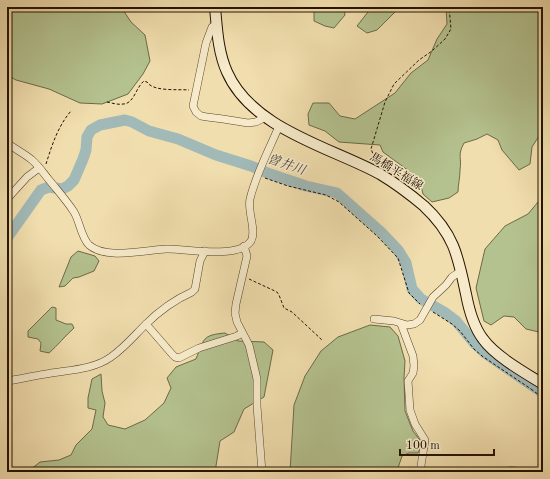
<svg xmlns="http://www.w3.org/2000/svg" width="550" height="479" viewBox="0 0 550 479" font-family="'Old Standard TT','Noto Serif JP',serif">
  <style>
    .green { fill: #b4c28f; stroke: #6c6a48 }
    .lines { fill: none; stroke-linecap: round; stroke-linejoin: round }
    .river { stroke: #a1b9b7; stroke-width: 11 }
    .street-casing { stroke: #57452c; stroke-width: 8 }
    .secondary-casing { stroke: #241200; stroke-width: 12 }
    .path { stroke: #241200; stroke-width: 1; stroke-dasharray: 3 2; stroke-linecap: butt }
    .street { stroke: #f6eaca; stroke-width: 7 }
    .secondary { stroke: #f6eaca; stroke-width: 10 }
    .labels { text-anchor: middle; dominant-baseline: central; stroke-width: 3; stroke-linejoin: round; paint-order: stroke }
    .street-label { font-size: 12px; fill: #241200; stroke: #f6eaca }
    .water-label { font-size: 13px; font-style: italic; fill: #504c40; stroke: #f6eaca }
  </style>
  <rect width="100%" height="100%" fill="#f1deae"/>
  <filter id="stains"><feTurbulence type="fractalNoise" baseFrequency=".005" numOctaves="4"/><feColorMatrix values="0 0 0 0 .2 0 0 0 0 .09 0 0 0 0 .02 0 0 0 .5 -.17"/></filter>
  <radialGradient id="worn" r=".72"><stop offset=".6" stop-color="#630" stop-opacity="0"/><stop offset="1" stop-color="#630" stop-opacity=".3"/></radialGradient>
  <g class="green">
    <polygon points="7,7 121,7 131,22 145,35 150,61 143,74 128,94 102,104 80,103 49,89 16,80 7,75"/>
    <polygon points="314,7 344,7 345,15 334,28 325,26 314,21"/>
    <polygon points="374,7 400,7 377,30 367,33 357,26 368,12"/>
    <path d="M446 7H543V130L532 147 530 164 519 170 502 150 498 140 487 134 477 139 464 143C457 156 462 157 460 170 460 178 458 185 458 192L449 198 432 202 423 194 421 186 409 171 383 152 380 145 339 142 325 131 309 125 308 114 313 103H329L340 116 355 119 395 93 411 73 428 60 437 39 447 24Z"/>
    <polygon points="543,196 543,333 526,329 514,317 504,316 491,325 484,321 476,288 485,249 505,226 528,214"/>
    <polygon points="78,251 95,256 99,261 94,271 79,277 73,278 65,286 59,287 71,257"/>
    <path d="M52 307 56 308V320L66 324H72L74 328C65 336 58 345 49 353L40 351 41 343 38 339 28 337V331Z"/>
    <polygon points="370,325 390,327 398,336 405,361 404,378 405,411 413,431 423,444 418,453 409,453 402,456 398,468 399,472 290,472 294,405 305,376 321,351 338,337"/>
    <path d="M225 333 238 341 264 342 273 350 264 397 244 409 234 432 220 441 215 472H29L30 470 40 462 59 460 71 455 76 445 92 429 96 410 88 408V398L92 379 101 374 102 391 105 403 103 417 108 425 125 429 145 420 164 403 171 388 167 378 176 367 196 359C204 339 202 335 225 333Z"/>
    <polygon points="511,467 543,469 543,472 485,472 488,470"/>
  </g>
  <g class="lines">
    <polyline class="river" points="7,238 41,190 49,187 62,189 68,186 74,180 83,159 86,150 87,137 91,130 100,125 125,120 132,122 149,131 178,139 216,155 251,166 270,174 306,186 337,193 381,232 398,250 406,263 412,289 421,299 444,312 456,321 475,344 485,353 543,393"/>
    <defs>
      <g id="street">
        <polyline points="216,24 212,27 206,43 193,106 196,112 201,116 207,117 223,119 248,123 256,122 266,117"/>
        <path d="M7 143C15 149 25 154 32 160 39 166 44 174 50 181 58 191 67 201 74 212 80 222 81 237 89 245 106 260 145 250 166 249 185 248 238 260 251 241 257 231 247 211 250 199 256 174 269 150 279 126"/>
        <polyline points="7,199 27,177 39,168"/>
        <polyline points="244,246 247,256 236,304 235,313 237,322 249,345 257,379 257,406 262,472"/>
        <polyline points="374,319 394,321 407,325 414,324 420,320 433,297 446,285 452,277 461,271"/>
        <polyline points="146,324 172,354 175,357 179,358 199,348 237,336 242,333"/>
        <polyline points="401,324 413,356 414,366 413,373 408,381 410,410 415,424 425,440 420,472"/>
        <path d="M7 381C20 379 33 376 46 374 68 370 93 370 111 357 124 348 134 336 145 325 159 311 174 300 192 292L195 289 200 261 205 251"/>
      </g>
      <path id="secondary" d="M215 7C217 29 218 52 227 72 252 129 330 147 380 174 395 183 411 195 424 206 454 234 458 256 466 294 469 310 473 326 483 339 495 356 525 373 543 384"/>
    </defs>
    <use href="#street" class="street-casing"/>
    <use href="#secondary" class="secondary-casing"/>
    <g class="path">
      <path d="M107 102C112 103 118 105 123 104 134 104 136 87 144 81L147 82C153 92 179 89 189 90"/>
      <path d="M46 164C52 145 58 126 71 111"/>
      <polyline points="265,178 288,186 326,195 339,202 377,236 398,258 409,293 420,304"/>
      <polyline points="411,185 374,156 371,149 385,102 394,84 419,60 432,51 445,39 451,29 449,7"/>
      <polyline points="249,279 277,292 279,295 284,308 292,312 322,340"/>
      <polyline points="433,312 452,324 460,331 474,349 482,356 531,389"/>
      <polyline points="531,389 543,398"/>
    </g>
    <use href="#street" class="street"/>
    <use href="#secondary" class="secondary"/>
  </g>
  <g class="labels">
    <g class="street-label">
      <text transform="translate(396 172) rotate(32)">馬橋平福線</text>
    </g>
    <g class="water-label">
      <text transform="translate(286 165) rotate(19)">曽井川</text>
    </g>
  </g>
  <rect width="550" height="479" fill="none" stroke="#f1deae" stroke-width="24"/>
  <rect x="8" y="8" width="534" height="463" fill="none" stroke="#241200" stroke-width="2"/>
  <rect x="12" y="12" width="526" height="455" fill="none" stroke="#241200"/>
  <path d="M400 449v6h94v-6" fill="none" stroke="#241200" stroke-width="2"/>
  <text x="406" y="449" font-size="12" fill="#241200" stroke="#f6eaca" stroke-width="3" paint-order="stroke">100 m</text>
  <rect width="100%" height="100%" filter="url(#stains)"/>
  <rect width="100%" height="100%" fill="url(#worn)"/>
</svg>
